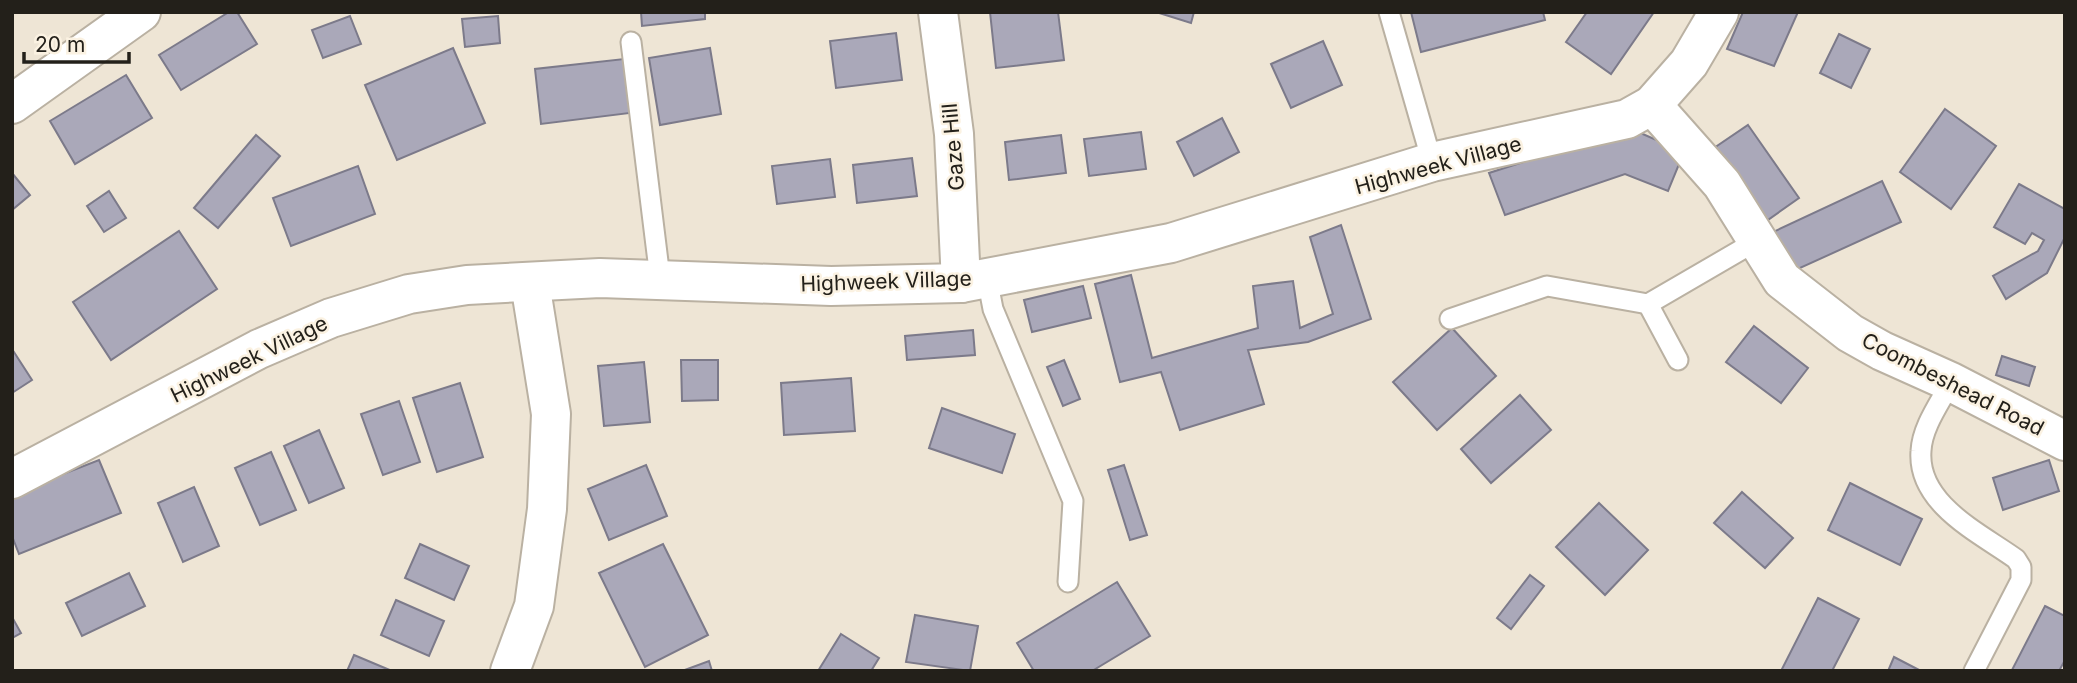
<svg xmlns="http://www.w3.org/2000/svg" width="2077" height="683" viewBox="0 0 2077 683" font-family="Inter,sans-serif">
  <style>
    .building { fill: #aaa8b9; stroke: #7c7a8a; stroke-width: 2 }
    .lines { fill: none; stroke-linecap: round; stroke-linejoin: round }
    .service-casing { stroke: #bab1a2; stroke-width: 23 }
    .minor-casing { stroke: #bab1a2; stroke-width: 42 }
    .tertiary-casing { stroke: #bab1a2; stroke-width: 42 }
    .service { stroke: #fff; stroke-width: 19 }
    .minor { stroke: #fff; stroke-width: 38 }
    .tertiary { stroke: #fff; stroke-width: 38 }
    .labels { text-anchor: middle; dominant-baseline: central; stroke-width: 5; stroke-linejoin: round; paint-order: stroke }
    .street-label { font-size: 21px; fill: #23201a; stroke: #fbf2e2 }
  </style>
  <rect width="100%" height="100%" fill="#eee5d5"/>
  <g class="building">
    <polygon points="229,12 237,12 257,44 181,90 159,55"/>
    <polygon points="641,12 705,12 705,19 642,26"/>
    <polygon points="990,12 1058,12 1064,60 996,68"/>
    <polygon points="1156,12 1194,12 1191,23"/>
    <polygon points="1411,12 1543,12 1545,20 1421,52"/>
    <polygon points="1587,12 1654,12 1611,74 1566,42"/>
    <polygon points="1743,12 1798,12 1774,66 1727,49"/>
    <polygon points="350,16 361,44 323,58 312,30"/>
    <polygon points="498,16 500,43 465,47 462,19"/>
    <polygon points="896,33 902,80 836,88 830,41"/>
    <polygon points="1839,34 1870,49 1851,88 1820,73"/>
    <polygon points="1323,41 1342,85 1291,108 1271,64"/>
    <polygon points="453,48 485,123 397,160 365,85"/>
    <polygon points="710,48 721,114 660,125 649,58"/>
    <polygon points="624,59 630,113 541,124 535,69"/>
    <polygon points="126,75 152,118 75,164 50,121"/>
    <polygon points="1945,109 1996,146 1951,209 1900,172"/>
    <polygon points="1222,118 1239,152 1194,176 1177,142"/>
    <polygon points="1748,125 1799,198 1765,222 1714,148"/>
    <polygon points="1629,128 1684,152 1668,191 1625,174 1505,215 1489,173"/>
    <polygon points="1141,132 1146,169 1089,176 1084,139"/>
    <polygon points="256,135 280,156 218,228 194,208"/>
    <polygon points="1061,135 1066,173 1009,180 1005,142"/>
    <polygon points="912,158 917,196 857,203 853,165"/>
    <polygon points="830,159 835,197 777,204 772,166"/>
    <polygon points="358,166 375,214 291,246 273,198"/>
    <polygon points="12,173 30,195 12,210"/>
    <polygon points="1882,181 1901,222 1789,273 1771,233"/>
    <polygon points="2019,184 2065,209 2065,237 2047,273 2006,299 1993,276 2038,251 2044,240 2032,233 2025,244 1994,227"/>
    <polygon points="109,191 126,218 104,232 87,206"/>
    <polygon points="1341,225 1371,319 1308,342 1248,350 1264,404 1180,430 1161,372 1120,382 1095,284 1131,275 1152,358 1258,328 1253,286 1293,281 1300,328 1333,314 1310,237"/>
    <polygon points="179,231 217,289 111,360 73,302"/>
    <polygon points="1083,286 1091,318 1032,332 1024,300"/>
    <polygon points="1754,326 1808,368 1781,403 1726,362"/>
    <polygon points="1452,328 1496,376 1437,430 1393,382"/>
    <polygon points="973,330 975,355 907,360 905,336"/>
    <polygon points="12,349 32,380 12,393"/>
    <polygon points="2002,356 2035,367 2029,386 1996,375"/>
    <polygon points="681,360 718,360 718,400 682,401"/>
    <polygon points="1064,360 1080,399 1063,406 1047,367"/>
    <polygon points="644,362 650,422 604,426 598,366"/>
    <polygon points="851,378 855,431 784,435 781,383"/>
    <polygon points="460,383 483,457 437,472 413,398"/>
    <polygon points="1520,395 1551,430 1491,483 1461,449"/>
    <polygon points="399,401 420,462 383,475 361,414"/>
    <polygon points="942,408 1015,434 1002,473 929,448"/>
    <polygon points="319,430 344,488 309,503 284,446"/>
    <polygon points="271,452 296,510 260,525 235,468"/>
    <polygon points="99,460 121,513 19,554 12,536 12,494"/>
    <polygon points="2049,460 2059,491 2003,510 1993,478"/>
    <polygon points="646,465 667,516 609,540 588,489"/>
    <polygon points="1124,465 1147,535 1130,540 1108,470"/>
    <polygon points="1850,483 1922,519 1900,565 1828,530"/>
    <polygon points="194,487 219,546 183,562 158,503"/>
    <polygon points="1742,492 1793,538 1765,568 1714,523"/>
    <polygon points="1599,503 1648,550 1605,595 1556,547"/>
    <polygon points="420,544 469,566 454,600 405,578"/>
    <polygon points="663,544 708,635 645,667 599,573"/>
    <polygon points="129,573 145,606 82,636 66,603"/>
    <polygon points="1530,575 1544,586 1511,629 1497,618"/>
    <polygon points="1117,582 1150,636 1092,671 1034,671 1017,643"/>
    <polygon points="1818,598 1859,619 1832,671 1781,671"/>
    <polygon points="396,600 444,621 429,656 381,635"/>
    <polygon points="2045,606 2065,616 2065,660 2059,671 2014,671 2012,670"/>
    <polygon points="915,615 978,626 970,671 906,662"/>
    <polygon points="12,617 21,633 12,638"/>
    <polygon points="841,634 879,658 871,671 818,671"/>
    <polygon points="354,655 392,671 347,671"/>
    <polygon points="1894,657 1921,671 1888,671"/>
    <polygon points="709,661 712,671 682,671"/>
  </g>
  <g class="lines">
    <defs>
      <g id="service">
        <polyline points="1389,12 1432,162"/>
        <polyline points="631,42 660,278"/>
        <polyline points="987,278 993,309 1073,501 1068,582"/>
        <polyline points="1648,304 1678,360"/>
        <polyline points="1450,319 1547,286 1648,304 1758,240"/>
        <path d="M1951 382C1940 403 1922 427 1921 451 1917 504 1980 533 2016 559L2021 567V580L1974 671"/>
      </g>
      <g id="minor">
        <polyline points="938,12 954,134 961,283"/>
        <polyline points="12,104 141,12"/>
        <polyline points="510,671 534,606 547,509 551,414 530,283"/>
      </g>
      <g id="tertiary">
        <polyline points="1652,105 1722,184 1782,280 1850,333 1882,351 1951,382 2065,441"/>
        <polyline points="12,479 259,349 331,318 409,294 467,285 600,278 831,286 961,283 1171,243 1432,162 1627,119 1652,105 1689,63 1719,12"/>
      </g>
    </defs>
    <use href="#service" class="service-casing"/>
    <use href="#minor" class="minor-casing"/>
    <use href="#tertiary" class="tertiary-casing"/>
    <use href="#service" class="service"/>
    <use href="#minor" class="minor"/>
    <use href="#tertiary" class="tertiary"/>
  </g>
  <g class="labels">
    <g class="street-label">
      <text transform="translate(953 147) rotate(-95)">Gaze Hill</text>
      <text transform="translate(1438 165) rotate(-15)">Highweek Village</text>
      <text transform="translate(886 281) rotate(-2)">Highweek Village</text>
      <text transform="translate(249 359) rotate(-26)">Highweek Village</text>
      <text transform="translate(1953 384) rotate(27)">Coombeshead Road</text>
    </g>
  </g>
  <rect width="2077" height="683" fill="none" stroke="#23201a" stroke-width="28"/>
  <path d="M24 52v10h105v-10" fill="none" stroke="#23201a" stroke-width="3.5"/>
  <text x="35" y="52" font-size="21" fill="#23201a" stroke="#fbf2e2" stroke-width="5" paint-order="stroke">20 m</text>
</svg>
